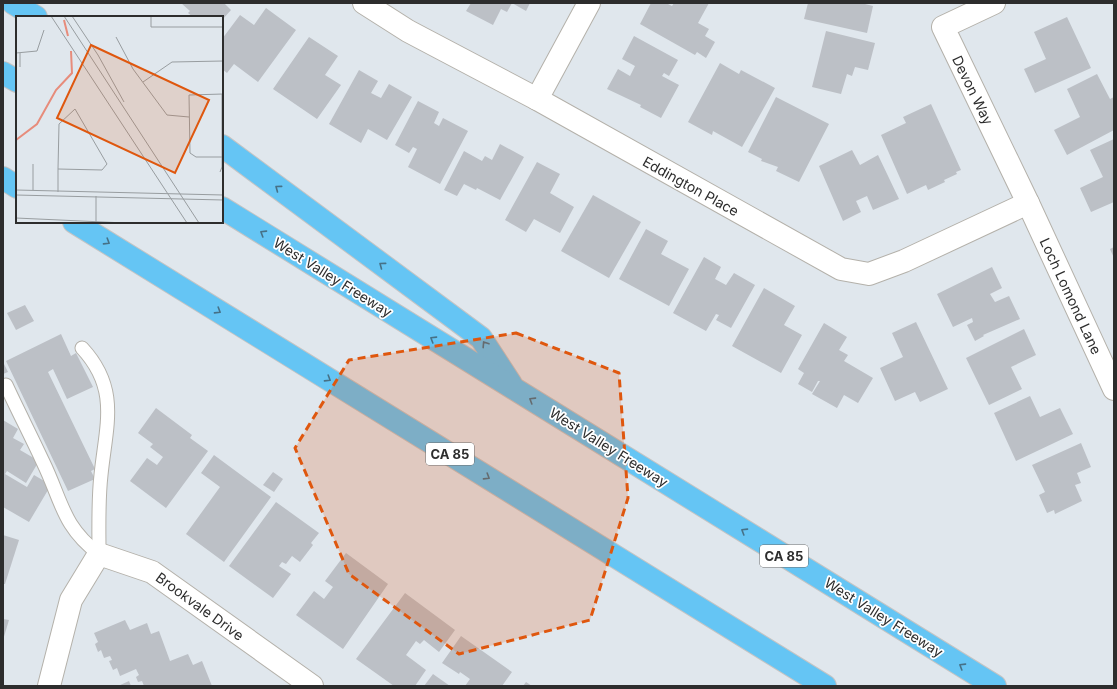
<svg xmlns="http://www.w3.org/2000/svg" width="1117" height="689" viewBox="0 0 1117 689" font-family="Inter,sans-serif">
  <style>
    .building { fill: #bcc0c6 }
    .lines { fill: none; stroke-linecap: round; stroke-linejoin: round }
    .lane-casing { stroke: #b4b1aa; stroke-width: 15 }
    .street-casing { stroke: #b4b1aa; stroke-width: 24 }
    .highway-casing { stroke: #c4c4c4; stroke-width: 24 }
    .lane { stroke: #fff; stroke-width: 13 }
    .street { stroke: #fff; stroke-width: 22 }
    .highway { stroke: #65c5f4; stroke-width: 22 }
    .oneway { stroke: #467187 }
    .marked { fill: #df570e; fill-opacity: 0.2; stroke: #df570e; stroke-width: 3; stroke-dasharray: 8 5; stroke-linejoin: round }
    .labels { text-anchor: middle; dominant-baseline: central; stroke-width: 3.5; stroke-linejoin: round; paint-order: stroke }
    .shield { fill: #fff; stroke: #6c6c6c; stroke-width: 1 }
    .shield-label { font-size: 13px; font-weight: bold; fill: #2d2d2d }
    .street-label { font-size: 14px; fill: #2d2d2d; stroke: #fff }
    .inset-river { fill: none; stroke: #e78c7b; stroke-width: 2 }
    .inset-road { fill: none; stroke: #989da0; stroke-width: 1 }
    .view { fill: #df570e; fill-opacity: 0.15; stroke: #df570e; stroke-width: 2 }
    .inset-edge { fill: none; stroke: #2d2d2d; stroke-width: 2 }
  </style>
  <rect width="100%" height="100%" fill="#e0e7ed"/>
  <g class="building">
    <polygon points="181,3 224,3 231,10 222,20 222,17 193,17 188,13 190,11"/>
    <polygon points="471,3 530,3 526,11 512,3 507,12 501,9 493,25 466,11"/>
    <polygon points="651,3 666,3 672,6 674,3 709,3 698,23 709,29 705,36 715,42 706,58 697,52 695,55 640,24"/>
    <polygon points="808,3 861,3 873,6 867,33 804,19"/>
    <polygon points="266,8 296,30 258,82 234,64 227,73 222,69 222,39 240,15 254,25"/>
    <polygon points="1067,17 1091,68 1035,93 1024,69 1046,59 1034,32"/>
    <polygon points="826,31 875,43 868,70 855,67 852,76 847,74 841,94 812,87"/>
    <polygon points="634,36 678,60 669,76 664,73 662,76 679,85 661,118 640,107 641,105 607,89 618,69 630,76 635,66 622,59"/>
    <polygon points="309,37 338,56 325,75 341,85 317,119 273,89"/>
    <polygon points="720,63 739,74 741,70 775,88 742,147 713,131 712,135 688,122"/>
    <polygon points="359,70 378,81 371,93 381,98 389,84 412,97 387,140 368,129 361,143 329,124"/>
    <polygon points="1097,74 1110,99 1114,97 1114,130 1067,155 1054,130 1080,117 1067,89"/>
    <polygon points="776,97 829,124 799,182 776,171 778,167 761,161 762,159 748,152"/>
    <polygon points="418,101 439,112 434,123 439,126 443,118 468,131 440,184 408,167 417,149 413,147 409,153 395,145"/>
    <polygon points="931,104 961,170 956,172 957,174 944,180 945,182 928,190 926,185 907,194 881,135 906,123 903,117"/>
    <polygon points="1114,139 1114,202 1091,212 1080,188 1103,177 1090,150"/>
    <polygon points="500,144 524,157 500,200 477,188 476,190 464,184 457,196 444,190 464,151 482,161 485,156 492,160"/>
    <polygon points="852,150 860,165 878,155 899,199 873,210 867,196 856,201 861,212 843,221 819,166"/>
    <polygon points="537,162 560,174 550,193 574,207 560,233 534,219 526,232 505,220"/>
    <polygon points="593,195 641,222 609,278 561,251"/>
    <polygon points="646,229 668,241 661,254 689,269 669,306 619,279"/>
    <polygon points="1114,247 1114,258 1110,249"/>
    <polygon points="704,257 721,267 715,279 726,285 734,273 755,285 731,328 716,320 719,315 716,314 706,331 673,313"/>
    <polygon points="992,267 1002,288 990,294 995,302 1009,296 1020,319 983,335 984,336 975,341 967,325 973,322 972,318 953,327 937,294"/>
    <polygon points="764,288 795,306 784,325 802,335 781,373 732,346"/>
    <polygon points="25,305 34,321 16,330 7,313"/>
    <polygon points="916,322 948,389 920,402 915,392 895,401 880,368 903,357 892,333"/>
    <polygon points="824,323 847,337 839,350 848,355 844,361 873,378 858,403 844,395 837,408 812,394 820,381 818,381 812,392 798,384 804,373 798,369"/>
    <polygon points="1024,329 1036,355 1011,367 1022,389 989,405 966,358"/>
    <polygon points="61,334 71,356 76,353 93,387 67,399 53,369 48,372 95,469 91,471 95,479 68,491 6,361"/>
    <polygon points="3,362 8,372 3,374"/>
    <polygon points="1030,396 1040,417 1060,408 1073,434 1016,461 994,413"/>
    <polygon points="156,408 192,435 190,438 208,451 166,508 130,481 147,458 157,465 163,457 150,447 153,444 138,433"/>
    <polygon points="3,420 18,429 13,438 24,444 20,450 39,461 26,483 7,471 5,474 27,487 34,475 51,485 29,522 3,507"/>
    <polygon points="1081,443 1091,467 1077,473 1081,483 1075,485 1082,501 1055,514 1054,510 1047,513 1039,495 1045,492 1032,465"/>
    <polygon points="214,455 271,497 224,562 186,534 220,487 201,473"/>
    <polygon points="273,472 283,479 274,492 263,485"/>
    <polygon points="276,502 319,533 311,543 313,545 300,562 292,556 286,564 282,562 279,566 291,574 273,598 229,566"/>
    <polygon points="3,535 19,540 5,584 3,584"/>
    <polygon points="346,553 388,584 343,649 296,615 314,591 324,599 333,587 325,581"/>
    <polygon points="405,593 455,630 439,652 424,640 420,644 416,641 406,655 426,670 415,686 394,686 356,659"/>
    <polygon points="3,619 9,620 3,640"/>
    <polygon points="125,620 130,630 147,623 151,634 159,631 170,661 188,654 193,665 202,661 212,686 144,686 142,681 138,682 136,677 139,675 136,669 120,676 117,668 113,670 109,661 112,660 110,656 104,658 101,650 98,652 95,644 98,642 94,633"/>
    <polygon points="461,636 512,672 502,686 465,686 470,679 460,672 459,674 442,663"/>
    <polygon points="433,674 450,686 424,686"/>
    <polygon points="129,681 131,686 118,686"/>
    <polygon points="526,682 532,686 523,686"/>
  </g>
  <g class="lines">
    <defs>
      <g id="lane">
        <path d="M82 348C120 389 106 425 101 475 98 501 99 527 99 554"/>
        <path d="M6 385C18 411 31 436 43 462 62 501 62 526 99 554"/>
      </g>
      <g id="street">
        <polyline points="364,3 408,31 537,99 841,269 869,274 904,261 1028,203"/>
        <polyline points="994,3 943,27 1028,203 1114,389"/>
        <polyline points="537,99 589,3"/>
        <polyline points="49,686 71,600 99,554 152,572 312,686"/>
      </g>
      <g id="highway">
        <polyline points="13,3 36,17"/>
        <polyline points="3,73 17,81"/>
        <polyline points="222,146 481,338 511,384"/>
        <polyline points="3,178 17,187"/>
        <polyline points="222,208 995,686"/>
        <polyline points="74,222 825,686"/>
      </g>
    </defs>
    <use href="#lane" class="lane-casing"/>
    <use href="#street" class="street-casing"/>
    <use href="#highway" class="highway-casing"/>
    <use href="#lane" class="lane"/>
    <use href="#street" class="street"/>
    <use href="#highway" class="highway"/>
  </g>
  <defs><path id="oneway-chevron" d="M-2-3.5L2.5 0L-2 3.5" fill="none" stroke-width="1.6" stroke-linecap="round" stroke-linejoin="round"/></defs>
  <g class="oneway">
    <use href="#oneway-chevron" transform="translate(278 188) rotate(-143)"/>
    <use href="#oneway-chevron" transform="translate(263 233) rotate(-148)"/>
    <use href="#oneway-chevron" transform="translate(107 242) rotate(32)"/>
    <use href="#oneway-chevron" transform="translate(382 265) rotate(-143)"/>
    <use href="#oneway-chevron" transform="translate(218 311) rotate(32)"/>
    <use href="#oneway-chevron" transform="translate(433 339) rotate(-148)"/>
    <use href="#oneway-chevron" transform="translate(485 344) rotate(-123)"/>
    <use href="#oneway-chevron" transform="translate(328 379) rotate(32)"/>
    <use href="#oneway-chevron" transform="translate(532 400) rotate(-148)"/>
    <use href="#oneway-chevron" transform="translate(487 477) rotate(32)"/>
    <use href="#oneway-chevron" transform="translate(744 531) rotate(-148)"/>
    <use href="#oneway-chevron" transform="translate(962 666) rotate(-148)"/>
  </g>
  <path class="marked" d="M516 333 619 373 628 498 590 620 459 654 349 574 295 448 349 360Z"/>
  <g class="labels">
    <g class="shield">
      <rect x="426" y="443" width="48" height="22" rx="3"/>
      <rect x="760" y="545" width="48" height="22" rx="3"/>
    </g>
    <g class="shield-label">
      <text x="450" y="454">CA 85</text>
      <text x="784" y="556">CA 85</text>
    </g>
    <g class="street-label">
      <text transform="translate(973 90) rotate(64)">Devon Way</text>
      <text transform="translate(691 186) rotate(29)">Eddington Place</text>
      <text transform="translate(333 277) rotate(32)">West Valley Freeway</text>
      <text transform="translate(1071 296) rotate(65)">Loch Lomond Lane</text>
      <text transform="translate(609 447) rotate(32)">West Valley Freeway</text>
      <text transform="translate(200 606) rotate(36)">Brookvale Drive</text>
      <text transform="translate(884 617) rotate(32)">West Valley Freeway</text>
    </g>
  </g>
  <g transform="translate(16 16)">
    <rect width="207" height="207" fill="#e0e7ed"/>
    <path class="inset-river" d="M48 4 52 20M0 124 21 108 40 74 56 57 55 35"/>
    <path class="inset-road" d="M35 0 171 207M48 0 183 207M56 0 82 39 108 86M135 0V11H207M100 21 117 53 151 99 173 101M0 37 21 35 28 14M4 37V51M127 66 156 46 207 45M59 93 91 148 86 154 42 153 43 108ZM206 141H180L174 137 173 79 207 78M17 148V174M204 156 206 151V78M0 174 207 179M42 176V153M0 179 207 184M80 180V207M0 202 109 207"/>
    <path class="view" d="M75 29 193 84 159 157 41 102Z"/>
    <rect width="207" height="207" class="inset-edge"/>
  </g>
  <rect width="1117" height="689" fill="none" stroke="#2d2d2d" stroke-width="8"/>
</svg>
